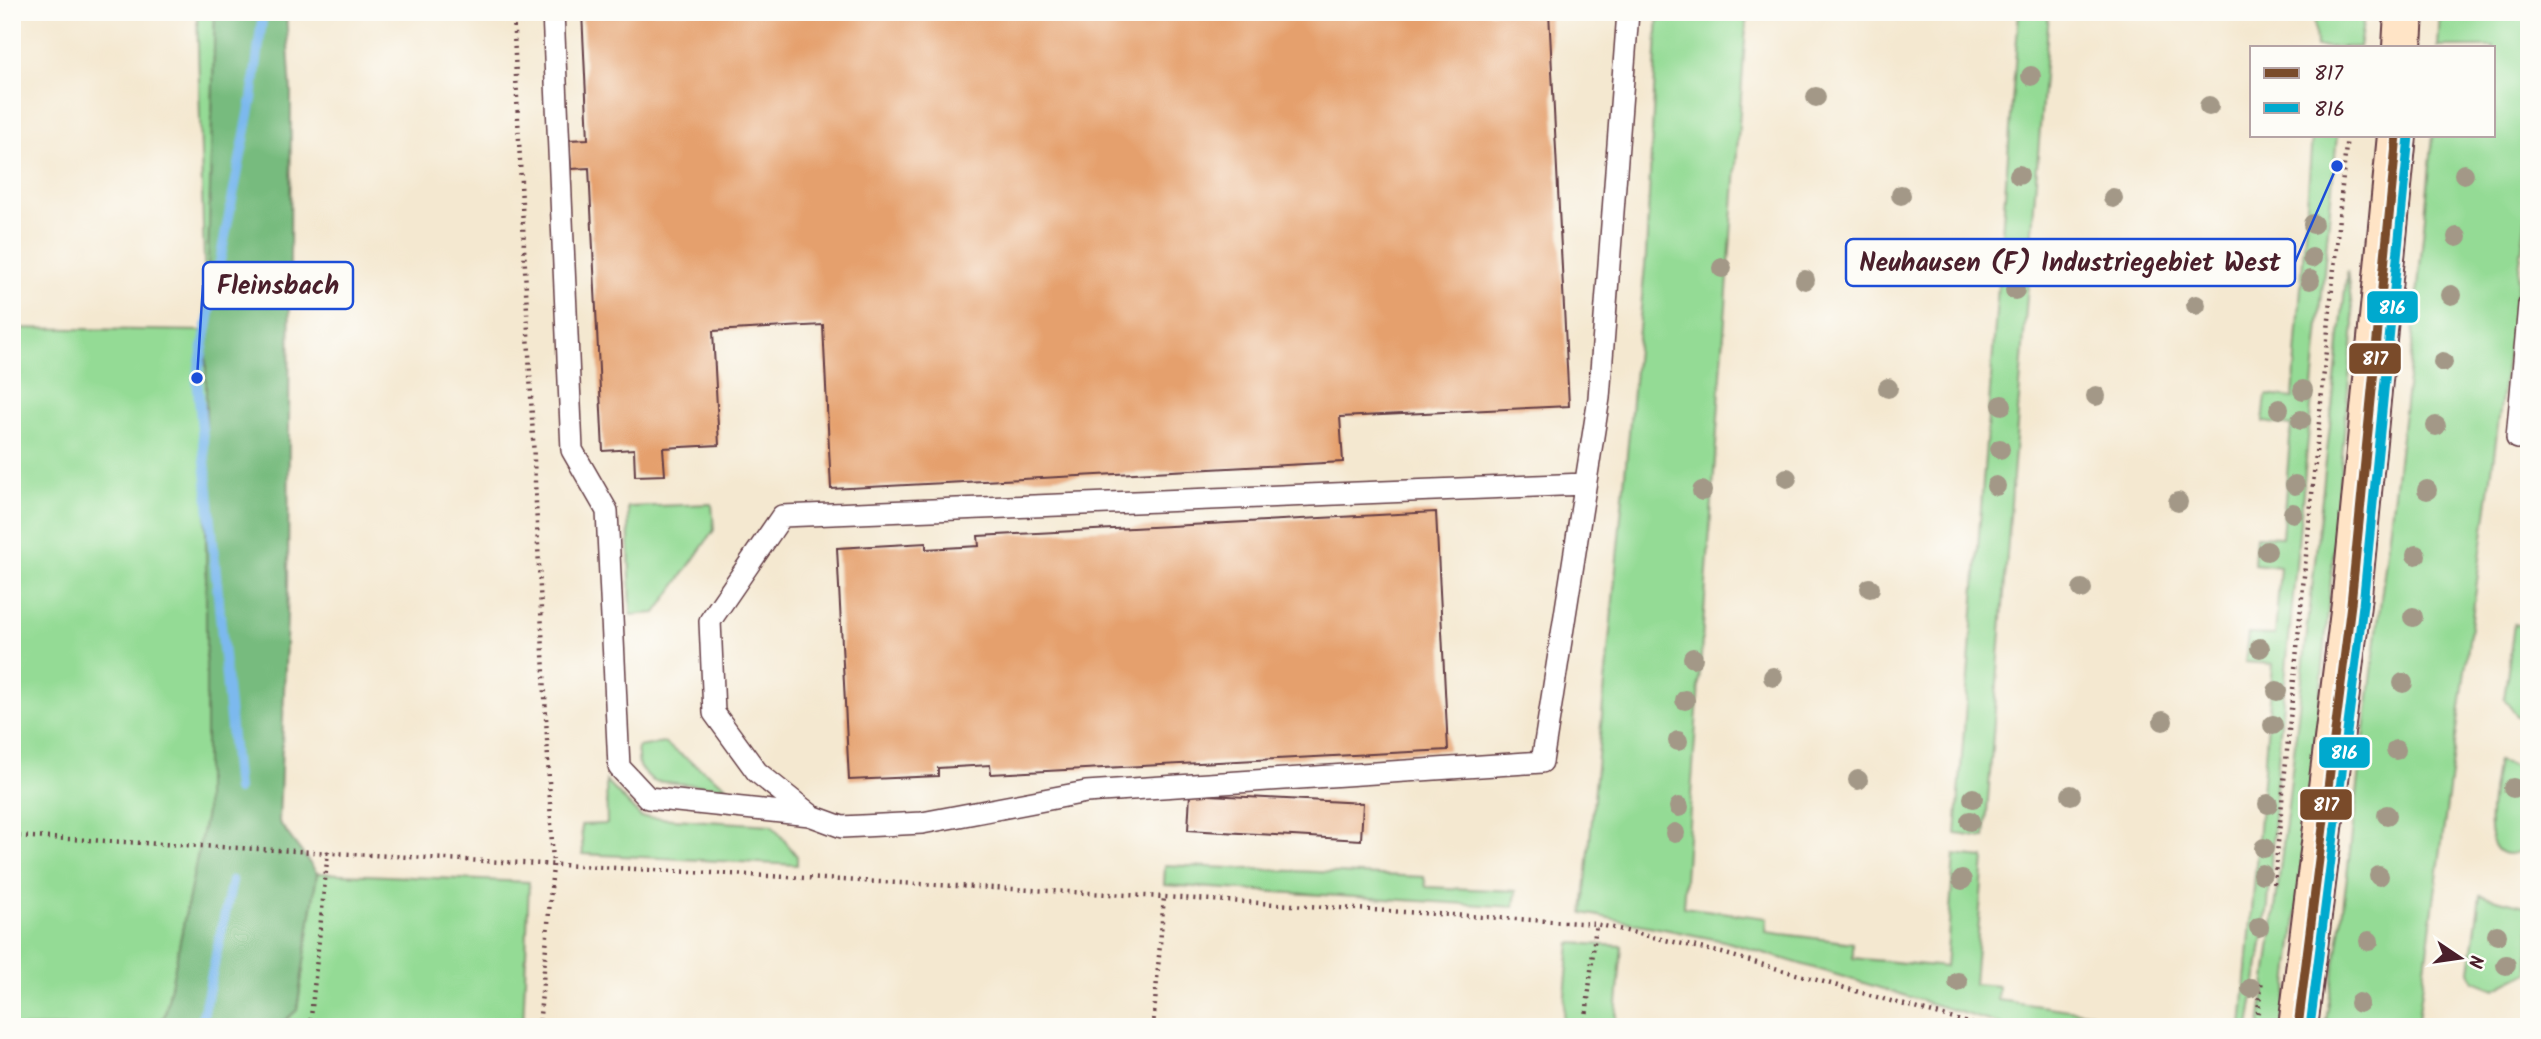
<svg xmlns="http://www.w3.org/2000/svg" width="2541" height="1039" viewBox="0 0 2541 1039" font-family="Kalam,sans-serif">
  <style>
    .green { fill: #94db95; stroke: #6f7d60; stroke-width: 2 }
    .forest { fill: #77bb7e; stroke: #606d54; stroke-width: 2 }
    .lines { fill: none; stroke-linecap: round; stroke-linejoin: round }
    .stream { stroke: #7cb9ee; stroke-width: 10 }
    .building { fill: #e5a06d }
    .service-casing { stroke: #643d44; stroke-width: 24 }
    .secondary-casing { stroke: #643d44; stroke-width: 42 }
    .path { stroke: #643d44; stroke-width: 4.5; stroke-dasharray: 2 5; stroke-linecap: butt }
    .service { stroke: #fff; stroke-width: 21 }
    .secondary { stroke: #ffe4c6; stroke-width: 38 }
    .bus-1-casing { stroke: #fdfcf7; stroke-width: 14 }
    .bus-2-casing { stroke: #fdfcf7; stroke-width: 14 }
    .bus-1 { stroke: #7a4b2a; stroke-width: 9 }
    .bus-2 { stroke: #00a9ce; stroke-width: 9 }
    .tree { fill: #a39887 }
    .leader { fill: none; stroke: #1d4ed8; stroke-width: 2.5 }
    .callout-dot { fill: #1d4ed8; stroke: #fdfcf7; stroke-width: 2.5 }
    .callout { fill: #fdfcf7; stroke: #1d4ed8; stroke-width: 2.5 }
    .callout-label { font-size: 26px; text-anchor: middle; font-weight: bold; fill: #4a1f2b }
    .line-badge { stroke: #fdfcf7; stroke-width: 2.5 }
    .badge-label { font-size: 19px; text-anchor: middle; font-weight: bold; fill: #fff }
  </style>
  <rect width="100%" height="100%" fill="#fdfcf7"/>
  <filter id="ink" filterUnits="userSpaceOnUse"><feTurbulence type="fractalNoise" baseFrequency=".0143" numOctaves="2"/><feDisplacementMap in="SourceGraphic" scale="14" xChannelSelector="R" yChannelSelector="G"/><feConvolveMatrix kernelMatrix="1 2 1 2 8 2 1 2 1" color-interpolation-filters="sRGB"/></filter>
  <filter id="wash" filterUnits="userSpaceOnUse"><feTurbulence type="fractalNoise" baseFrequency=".00686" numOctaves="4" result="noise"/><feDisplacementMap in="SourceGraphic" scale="28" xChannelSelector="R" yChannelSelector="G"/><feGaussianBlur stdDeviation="1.57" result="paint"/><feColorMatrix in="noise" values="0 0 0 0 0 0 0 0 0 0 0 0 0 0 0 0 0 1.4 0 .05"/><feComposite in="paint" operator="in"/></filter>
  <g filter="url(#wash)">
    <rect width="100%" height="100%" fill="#f4e8d0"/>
    <g class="green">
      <polygon points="197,12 215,12 206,331 206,814 165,1016 155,1027 12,1027 12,328 206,331"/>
      <polygon points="1658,12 1747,12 1683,907 1767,918 1766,932 1853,943 1853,958 1946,967 1954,855 1984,858 1974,984 1998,986 1997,1000 2092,1013 2092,1027 2009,1027 1724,941 1583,913 1646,255"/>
      <polygon points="2019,12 2049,12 1985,838 1956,834"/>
      <polygon points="2314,12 2365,12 2359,47 2316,47"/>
      <polygon points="2440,12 2529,12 2529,195 2417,1027 2325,1027 2340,932 2412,347 2433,135 2494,135 2494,47 2438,47"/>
      <polygon points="2312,135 2337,135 2280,733 2268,906 2249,1027 2242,1027 2273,664 2245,662 2248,634 2275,635 2280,567 2254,564 2256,536 2282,537 2291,426 2263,422 2266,395 2293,398"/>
      <polygon points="2347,271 2354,324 2314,766 2283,1027 2260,1027 2288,806"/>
      <polygon points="712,504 714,530 656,613 631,615 628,507"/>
      <polygon points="2514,624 2529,628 2528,719 2517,716 2504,699"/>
      <polygon points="664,743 729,788 653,781 639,767 637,747"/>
      <path d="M2497 761 2529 769V847C2471 880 2493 786 2497 761Z"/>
      <polygon points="606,781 641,817 772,825 797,856 797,865 583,854 581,825 607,824"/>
      <polygon points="1165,865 1424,877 1426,887 1516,891 1514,907 1164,885"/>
      <polygon points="317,873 529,882 523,1027 278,1027 297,1010"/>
      <polygon points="2480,895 2529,907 2529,972 2495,989 2475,981 2470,971"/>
      <polygon points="1570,943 1622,946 1615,1027 1562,1027"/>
    </g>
    <polygon class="forest" points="215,12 286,12 291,93 288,589 279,822 317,873 297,1010 278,1027 155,1027 165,1015 206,813 206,331"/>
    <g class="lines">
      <g class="stream">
        <polyline points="237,790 197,378 252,99 263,12"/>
        <polyline points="197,1027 202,1021 232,881"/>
      </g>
    </g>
    <g id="blocks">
      <g class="building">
        <polygon points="582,12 1549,12 1569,406 1340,417 1343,462 831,489 823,325 713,331 719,445 663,448 665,475 635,476 634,449 603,451 589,168 571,169 569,140 588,139"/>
        <polygon points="1436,512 1448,750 991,774 990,765 938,768 938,776 849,780 837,548 926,543 926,549 979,546 978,536"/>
        <polygon points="1190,794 1363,803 1361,840 1188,830"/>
      </g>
    </g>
  </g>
  <g filter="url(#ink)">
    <use href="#blocks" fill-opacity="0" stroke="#643d44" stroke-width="2"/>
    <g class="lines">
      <defs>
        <g id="service">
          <polyline points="553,12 572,450 607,511 619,767 648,798 810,815"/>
          <polyline points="2517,438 2529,305"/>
          <polyline points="1585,484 782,516 710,621 714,713 757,772 812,816 842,827 922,823 1086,792 1542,762 1599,398 1628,12"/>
        </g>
        <g id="secondary">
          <polyline points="2402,47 2404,12"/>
          <polyline points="2298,1027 2351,604 2397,135"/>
        </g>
      </defs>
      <use href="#service" class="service-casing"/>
      <use href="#secondary" class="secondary-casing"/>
      <g class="path">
        <polyline points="513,12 553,866 539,1027"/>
        <polyline points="12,836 1164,897 1596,924 1722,953 1982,1027"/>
        <polyline points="2274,884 2347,135"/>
        <polyline points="310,1027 328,851"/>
        <polyline points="1153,1027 1164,897"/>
        <polyline points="1585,1027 1596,924"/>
        <polyline points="2256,1027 2262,979"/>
      </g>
      <use href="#service" class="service"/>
      <use href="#secondary" class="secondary"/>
      <defs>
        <polyline id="bus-1" points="2298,1027 2351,604 2397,135"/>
        <polyline id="bus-2" points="2310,1027 2363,605 2409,136"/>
      </defs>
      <use href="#bus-1" class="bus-1-casing"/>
      <use href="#bus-2" class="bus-2-casing"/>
      <use href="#bus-1" class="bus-1"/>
      <use href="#bus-2" class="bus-2"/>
    </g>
    <g class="tree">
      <circle cx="2031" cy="76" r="10"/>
      <circle cx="1816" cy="97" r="10"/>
      <circle cx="2209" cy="106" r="10"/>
      <circle cx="2464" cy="174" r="10"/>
      <circle cx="2019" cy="175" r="10"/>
      <circle cx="1901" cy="195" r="10"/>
      <circle cx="2113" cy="198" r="10"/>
      <circle cx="2313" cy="224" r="10"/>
      <circle cx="2457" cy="237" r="10"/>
      <circle cx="2312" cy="258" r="10"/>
      <circle cx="1722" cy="268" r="10"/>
      <circle cx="1805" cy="280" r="10"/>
      <circle cx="2310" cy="280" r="10"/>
      <circle cx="2015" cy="290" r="10"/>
      <circle cx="2451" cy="295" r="10"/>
      <circle cx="2196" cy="305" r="10"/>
      <circle cx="2443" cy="362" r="10"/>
      <circle cx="1888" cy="388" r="10"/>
      <circle cx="2303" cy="390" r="10"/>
      <circle cx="2096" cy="396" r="10"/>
      <circle cx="2002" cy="405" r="10"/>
      <circle cx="2279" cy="409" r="10"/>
      <circle cx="2301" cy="420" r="10"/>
      <circle cx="2436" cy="426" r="10"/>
      <circle cx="2000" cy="449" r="10"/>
      <circle cx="1787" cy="478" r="10"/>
      <circle cx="2295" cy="485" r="10"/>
      <circle cx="1996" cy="486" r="10"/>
      <circle cx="2427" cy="490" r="10"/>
      <circle cx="1702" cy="491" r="10"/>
      <circle cx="2178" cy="502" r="10"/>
      <circle cx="2293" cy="513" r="10"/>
      <circle cx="2267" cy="551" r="10"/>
      <circle cx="2416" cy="555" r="10"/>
      <circle cx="1870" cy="588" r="10"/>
      <circle cx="2082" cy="589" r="10"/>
      <circle cx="2413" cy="617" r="10"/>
      <circle cx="2260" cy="648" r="10"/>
      <circle cx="1693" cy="658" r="10"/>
      <circle cx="1773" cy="677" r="10"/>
      <circle cx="2403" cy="683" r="10"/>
      <circle cx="2277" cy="691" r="10"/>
      <circle cx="1685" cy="700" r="10"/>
      <circle cx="2163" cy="721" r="10"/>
      <circle cx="2273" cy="725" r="10"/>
      <circle cx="1678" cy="741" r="10"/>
      <circle cx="2396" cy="750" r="10"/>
      <circle cx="1858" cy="780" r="10"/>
      <circle cx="2513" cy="788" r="10"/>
      <circle cx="2071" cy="795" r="10"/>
      <circle cx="1973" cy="798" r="10"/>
      <circle cx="2268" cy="804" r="10"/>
      <circle cx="1679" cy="807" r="10"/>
      <circle cx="2387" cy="815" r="10"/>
      <circle cx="1970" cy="821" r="10"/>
      <circle cx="1675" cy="833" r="10"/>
      <circle cx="2264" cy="848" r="10"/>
      <circle cx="2262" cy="874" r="10"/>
      <circle cx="2379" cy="876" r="10"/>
      <circle cx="1962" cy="880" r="10"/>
      <circle cx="2259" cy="927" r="10"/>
      <circle cx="2497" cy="935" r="10"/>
      <circle cx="2369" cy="941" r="10"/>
      <circle cx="2506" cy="965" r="10"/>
      <circle cx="1958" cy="982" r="10"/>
      <circle cx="2251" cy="988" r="10"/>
      <circle cx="2359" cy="1003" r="10"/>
    </g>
  </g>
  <path class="leader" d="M2337 166L2295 262M197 378L203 285"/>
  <g class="callout-dot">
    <circle cx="2337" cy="166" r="7"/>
    <circle cx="197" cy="378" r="7"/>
  </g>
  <g class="callout">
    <rect x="1846" y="239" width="449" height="47" rx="7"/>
    <rect x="203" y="262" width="150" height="47" rx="7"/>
  </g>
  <g class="callout-label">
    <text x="2070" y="271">Neuhausen (F) Industriegebiet West</text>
    <text x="278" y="294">Fleinsbach</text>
  </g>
  <g class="line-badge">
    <rect x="2366" y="290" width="53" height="34" rx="7" fill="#00a9ce"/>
    <rect x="2348" y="342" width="54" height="33" rx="7" fill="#7a4b2a"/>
    <rect x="2318" y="736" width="53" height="33" rx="7" fill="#00a9ce"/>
    <rect x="2299" y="788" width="54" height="33" rx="7" fill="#7a4b2a"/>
  </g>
  <g class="badge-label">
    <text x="2392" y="314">816</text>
    <text x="2375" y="365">817</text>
    <text x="2344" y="759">816</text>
    <text x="2326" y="811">817</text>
  </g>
  <rect width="2541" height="1039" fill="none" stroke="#fdfcf7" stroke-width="42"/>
  <rect x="2250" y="46" width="245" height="91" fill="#fdfcf7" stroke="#b5a4a5" stroke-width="2"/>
  <rect x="2264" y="68" width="35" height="10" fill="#7a4b2a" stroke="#b5a4a5" stroke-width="2"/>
  <text x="2314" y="80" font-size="21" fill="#4a1f2b">817</text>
  <rect x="2264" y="103" width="35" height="10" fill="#00a9ce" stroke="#b5a4a5" stroke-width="2"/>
  <text x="2314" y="116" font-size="21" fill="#4a1f2b">816</text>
  <g transform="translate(2460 958) rotate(103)" stroke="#fdfcf7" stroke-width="5" paint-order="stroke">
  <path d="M0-5L12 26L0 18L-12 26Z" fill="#4a1f2b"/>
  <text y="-10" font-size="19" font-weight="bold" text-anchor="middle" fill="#4a1f2b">N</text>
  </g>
</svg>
